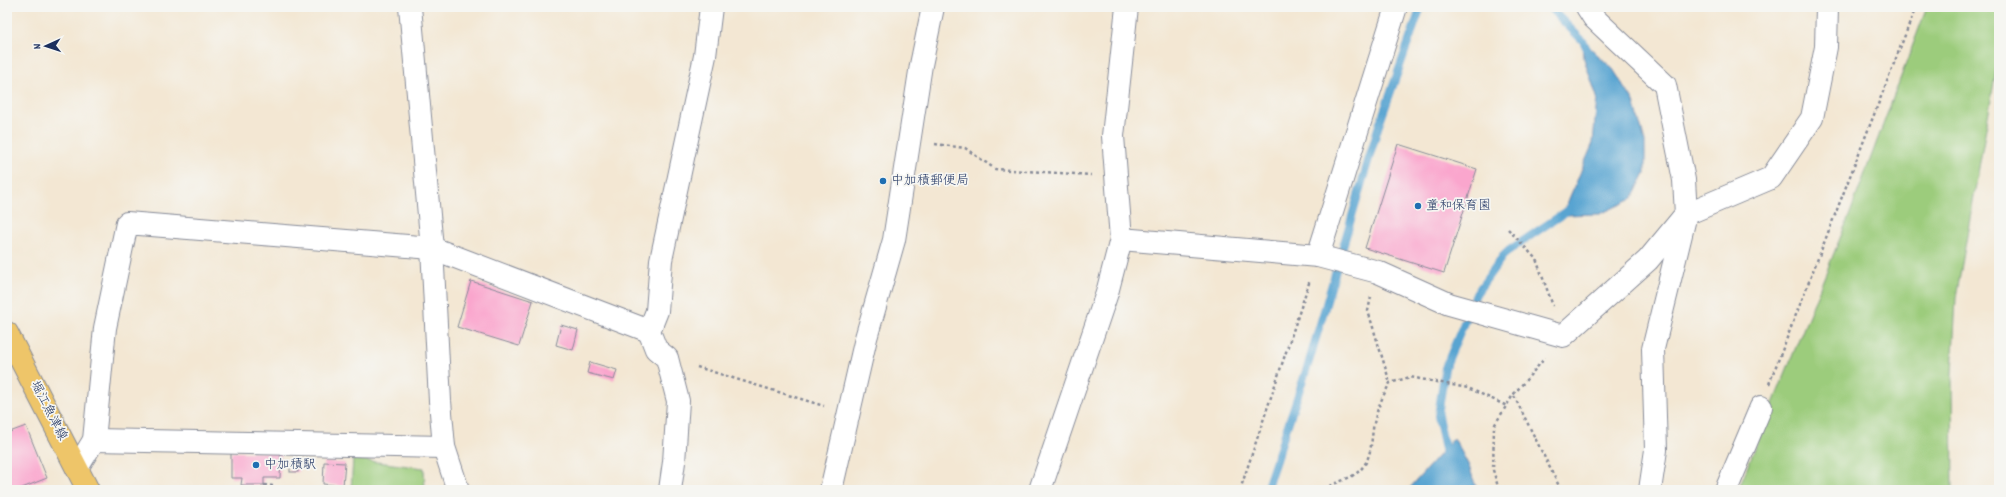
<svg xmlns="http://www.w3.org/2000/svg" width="2006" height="497" viewBox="0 0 2006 497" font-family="Dekko,'Klee One',sans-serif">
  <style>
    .green { fill: #9ccc7b; stroke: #5c7e6c }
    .water { fill: #59a4d1; stroke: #3a6a98 }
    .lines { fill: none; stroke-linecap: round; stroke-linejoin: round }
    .stream { stroke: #59a4d1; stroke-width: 8 }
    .building { fill: #faa6cd }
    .minor-casing { stroke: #878b98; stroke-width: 24 }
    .major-casing { stroke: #878b98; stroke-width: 24 }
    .path { stroke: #878b98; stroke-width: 2.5; stroke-dasharray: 3 3; stroke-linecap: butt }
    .minor { stroke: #fff; stroke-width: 22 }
    .major { stroke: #eec569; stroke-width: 22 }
    .poi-dot { fill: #1f6fb2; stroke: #f6f6f2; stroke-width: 1.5 }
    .labels { text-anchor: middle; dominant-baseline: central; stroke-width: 3.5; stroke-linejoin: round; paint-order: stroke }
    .poi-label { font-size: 13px; fill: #1b2f5e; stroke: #f6f6f2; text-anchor: start }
    .street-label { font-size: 13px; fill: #1b2f5e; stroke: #f6f6f2 }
  </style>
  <rect width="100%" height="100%" fill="#f6f6f2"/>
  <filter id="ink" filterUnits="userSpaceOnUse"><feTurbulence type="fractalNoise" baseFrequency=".025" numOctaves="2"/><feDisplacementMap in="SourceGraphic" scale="8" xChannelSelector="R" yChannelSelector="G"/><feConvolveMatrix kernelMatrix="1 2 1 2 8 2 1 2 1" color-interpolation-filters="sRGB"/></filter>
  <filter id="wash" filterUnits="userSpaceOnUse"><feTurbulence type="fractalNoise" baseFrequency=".012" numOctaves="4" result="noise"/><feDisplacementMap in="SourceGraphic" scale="16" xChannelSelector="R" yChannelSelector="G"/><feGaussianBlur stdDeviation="0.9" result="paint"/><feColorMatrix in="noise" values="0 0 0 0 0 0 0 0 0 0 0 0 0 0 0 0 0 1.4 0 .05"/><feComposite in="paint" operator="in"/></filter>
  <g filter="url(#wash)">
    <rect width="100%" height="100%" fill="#f3e7d3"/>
    <g class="green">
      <polygon points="1927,7 1999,7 1999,54 1956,298 1952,374 1953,490 1738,490 1849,216"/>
      <polygon points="353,459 424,468 425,490 351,490"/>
    </g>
    <g class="water">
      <polygon points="1583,41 1613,69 1634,102 1645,142 1645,173 1632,199 1600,214 1562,215 1593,143 1597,97 1584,59"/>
      <polygon points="1454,438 1469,466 1477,490 1408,490"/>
    </g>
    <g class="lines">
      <g class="stream">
        <polyline points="1549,7 1583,41 1587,49"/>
        <polyline points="1447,458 1438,416 1445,368 1476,294 1505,253 1570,209"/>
        <polyline points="1266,490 1308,365 1378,128 1421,7"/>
      </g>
    </g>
    <g id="blocks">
      <g class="building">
        <polygon points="1398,144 1477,169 1444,273 1365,248"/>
        <polygon points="471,281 533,301 519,346 457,327"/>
        <polygon points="561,325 578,330 573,350 556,345"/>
        <polygon points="590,362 617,370 614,380 587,373"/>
        <polygon points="26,426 47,478 17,490 7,490 7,433"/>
        <polygon points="231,452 281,452 280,478 264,478 264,485 241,485 242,478 231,478"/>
        <polygon points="324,462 345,463 343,486 323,484"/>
        <rect x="290" y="464" width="8" height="8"/>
      </g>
    </g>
  </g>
  <g filter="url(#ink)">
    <use href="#blocks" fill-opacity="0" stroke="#878b98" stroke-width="1"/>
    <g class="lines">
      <defs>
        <g id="minor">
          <polyline points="410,7 432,248 440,401 444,447 458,490"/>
          <polyline points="1587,7 1594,18 1665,85 1684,180 1686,214 1653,349 1656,450 1650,490"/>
          <polyline points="1121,239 1318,256 1378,272 1449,304 1563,336 1648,260 1686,214 1771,178 1812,118 1826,47 1827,7"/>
          <polyline points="1318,256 1396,7"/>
          <polyline points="94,440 444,447"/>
          <polyline points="77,468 94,440 105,328 127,223 432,248 649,331"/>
          <polyline points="670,490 674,462 678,401 667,358 656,349 649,331 657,311 661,260 705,56 711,7"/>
          <polyline points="831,490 866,338 894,240 921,65 933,7"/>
          <polyline points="1040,490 1107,293 1121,239 1113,136 1127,7"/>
          <polyline points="1726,490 1761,407"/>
        </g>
        <polyline id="major" points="7,333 88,490"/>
      </defs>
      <use href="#minor" class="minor-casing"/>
      <use href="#major" class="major-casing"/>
      <g class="path">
        <polyline points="935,144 965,148 995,169 1091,175"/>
        <polyline points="1508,229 1536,259 1553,306"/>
        <polyline points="1371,297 1368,311 1390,383"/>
        <polyline points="697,367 824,406"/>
        <polyline points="1769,384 1916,7"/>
        <polyline points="1514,396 1561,490"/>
        <polyline points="264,485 274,486"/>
        <polyline points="1240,490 1310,280"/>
        <path d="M1325 490C1337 479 1354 481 1365 464 1373 451 1371 433 1375 419 1378 406 1384 394 1390 383L1410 377 1468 388 1507 406"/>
        <polyline points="1499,490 1493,470 1494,426 1513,395 1545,358"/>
      </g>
      <use href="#minor" class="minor"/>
      <use href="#major" class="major"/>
    </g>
  </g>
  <g class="poi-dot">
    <circle cx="883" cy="181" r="4"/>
    <circle cx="1418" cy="206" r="4"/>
    <circle cx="256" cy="465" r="4"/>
  </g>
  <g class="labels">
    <g class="poi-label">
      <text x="891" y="181">中加積郵便局</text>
      <text x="1426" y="206">童和保育園</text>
      <text x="264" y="465">中加積駅</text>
    </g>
    <g class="street-label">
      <text transform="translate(48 411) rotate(63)">堀江魚津線</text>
    </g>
  </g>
  <rect width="2006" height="497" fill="none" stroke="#f6f6f2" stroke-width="24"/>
  <g transform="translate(46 46) rotate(267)" stroke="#f6f6f2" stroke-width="3" paint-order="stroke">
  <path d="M0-3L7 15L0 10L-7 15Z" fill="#1b2f5e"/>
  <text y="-6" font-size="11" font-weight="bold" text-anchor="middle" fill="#1b2f5e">N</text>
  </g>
</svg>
